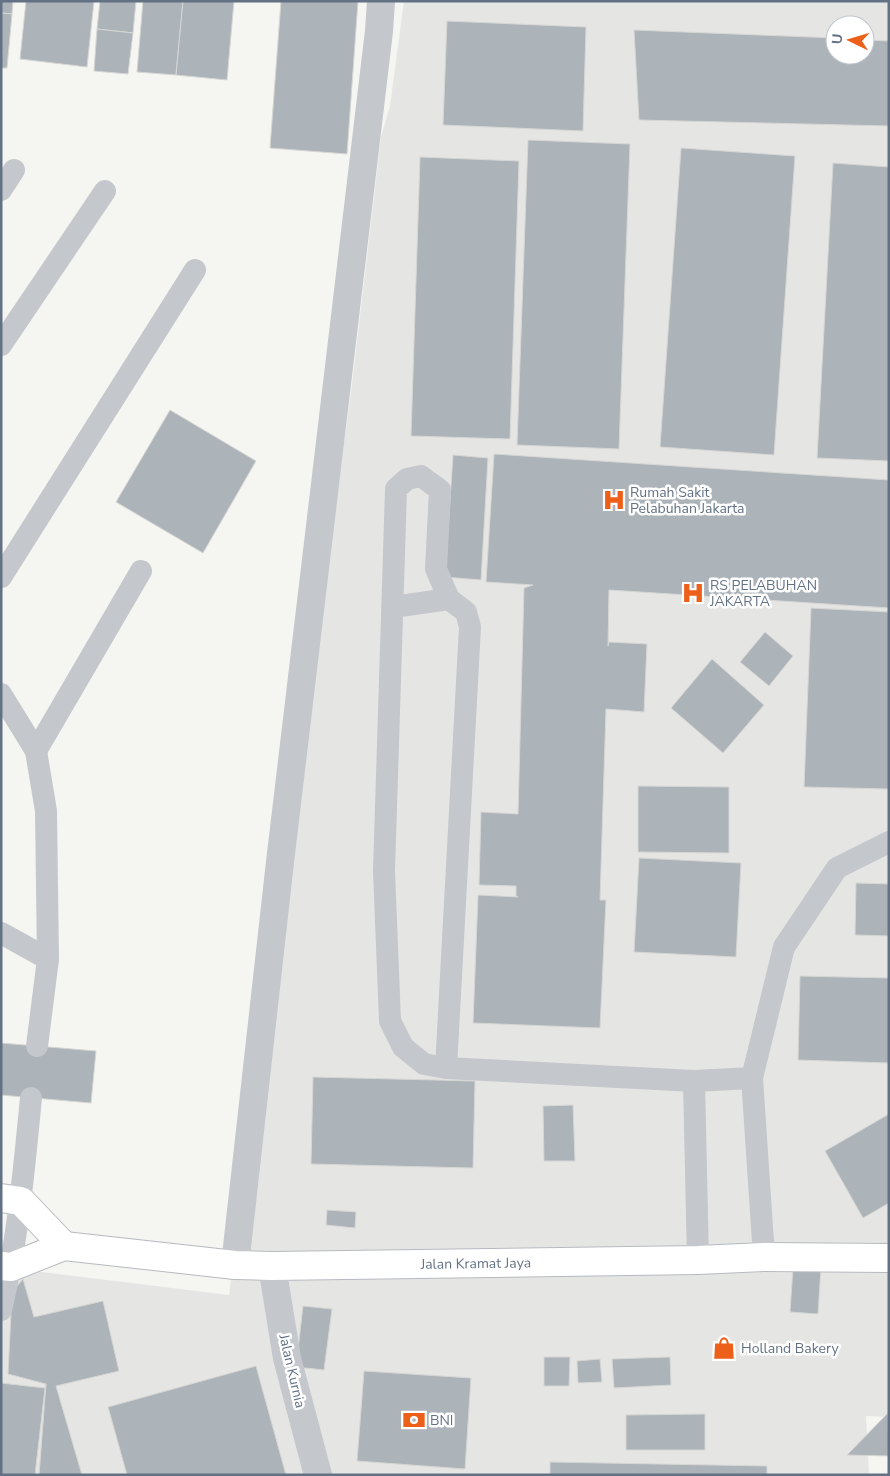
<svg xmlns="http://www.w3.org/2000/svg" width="890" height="1476" viewBox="0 0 890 1476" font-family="'Nunito Sans',sans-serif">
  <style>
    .built { fill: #e5e6e4; fill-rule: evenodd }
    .building { fill: #acb3b9; stroke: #d6d6d4 }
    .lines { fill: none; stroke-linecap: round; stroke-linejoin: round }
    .secondary-casing { stroke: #b6bac0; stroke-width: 30 }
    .lane { stroke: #c4c7cb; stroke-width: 22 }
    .street { stroke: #c4c7cb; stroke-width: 28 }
    .secondary { stroke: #fff; stroke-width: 28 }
    .labels { text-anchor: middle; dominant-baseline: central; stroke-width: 5; stroke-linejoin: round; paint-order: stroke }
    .poi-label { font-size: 14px; fill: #627184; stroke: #fff; text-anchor: start }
    .street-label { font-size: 14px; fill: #627184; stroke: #fff }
  </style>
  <rect width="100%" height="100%" fill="#f5f5f1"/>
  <path class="built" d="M404 1 889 2V1417L866 1416 869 1475H1V1267L229 1295 352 384 381 137 390 106ZM835 25H865V55H835Z"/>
  <g class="building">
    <polygon points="1,1 13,1 12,14 1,13"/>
    <polygon points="26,1 94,1 87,67 20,59"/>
    <polygon points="100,1 136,1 133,33 97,29"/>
    <polygon points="143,1 183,1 176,75 137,72"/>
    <polygon points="183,1 234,1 227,80 176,75"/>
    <polygon points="281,1 358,1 347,154 270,148"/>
    <polygon points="1,13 12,14 7,68 1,68"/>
    <polygon points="447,21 586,27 583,131 443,125"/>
    <polygon points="97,29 133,33 128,74 94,71"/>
    <polygon points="634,30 835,38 835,55 865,55 865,40 889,41 889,126 639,120"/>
    <polygon points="528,140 630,144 619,449 517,445"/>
    <polygon points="681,148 795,156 774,455 660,447"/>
    <polygon points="420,157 519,161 510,439 411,436"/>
    <polygon points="833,163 889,167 889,461 817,458"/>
    <polygon points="170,410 256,461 203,553 116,502"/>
    <polygon points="494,454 889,480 889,608 609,590 608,646 609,642 647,644 644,712 606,709 600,900 606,900 600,1028 473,1023 478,895 518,897 516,896 516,886 479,885 481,812 518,814 524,588 533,585 486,582"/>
    <polygon points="453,455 488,458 481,580 445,577"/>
    <polygon points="811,608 889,612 889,789 804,787"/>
    <polygon points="765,632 793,656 769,686 740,662"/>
    <polygon points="712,659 764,705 723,753 671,708"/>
    <polygon points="638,786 729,787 729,853 638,852"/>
    <polygon points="639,858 741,863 736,957 634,952"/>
    <polygon points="856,883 889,884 889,936 855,935"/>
    <polygon points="800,976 889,978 889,1063 798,1060"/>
    <polygon points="1,1043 96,1051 91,1103 1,1095"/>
    <polygon points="313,1077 475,1081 473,1168 311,1164"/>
    <polygon points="573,1105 575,1161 544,1161 543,1106"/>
    <polygon points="889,1114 889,1203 863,1218 825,1151"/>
    <polygon points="327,1210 356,1212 355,1228 326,1225"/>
    <polygon points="793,1267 821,1268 818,1314 790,1312"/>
    <polygon points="23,1279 34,1317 103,1301 119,1371 56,1386 82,1475 39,1475 46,1384 8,1374 12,1292"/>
    <polygon points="303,1306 332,1309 324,1370 296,1367"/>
    <polygon points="544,1357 570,1357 569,1386 544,1386"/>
    <polygon points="670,1357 671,1385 614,1388 612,1359"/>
    <polygon points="600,1359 602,1382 578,1383 577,1361"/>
    <polygon points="256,1366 286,1475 127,1475 108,1407"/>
    <polygon points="364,1371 471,1378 465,1469 357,1461"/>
    <polygon points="1,1383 45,1388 35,1475 1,1475"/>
    <polygon points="888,1413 889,1456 847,1455"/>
    <polygon points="705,1414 705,1450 626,1450 626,1415"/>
    <polygon points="550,1462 767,1466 767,1475 550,1475"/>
  </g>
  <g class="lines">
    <defs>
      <g id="secondary">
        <polyline points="1,1198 21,1201 64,1246"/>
        <path id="s1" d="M1 1266 11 1267 64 1246 235 1265 272 1266 698 1260 764 1257 889 1258"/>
      </g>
    </defs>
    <use href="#secondary" class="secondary-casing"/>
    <g class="lane">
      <polyline points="1,190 14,170"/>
      <polyline points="1,345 105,191"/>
      <polyline points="1,577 195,270"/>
      <polyline points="393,607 449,599"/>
      <polyline points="1,694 36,751 46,811 48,959 37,1046"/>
      <polyline points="36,751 141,571"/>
      <polyline points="1,933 48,959"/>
      <polyline points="446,1068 470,627 466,612 449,599 436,569 440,490 421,476 407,479 396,489 384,871 390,1021 403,1047 424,1064 446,1068 694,1081 752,1078"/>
      <polyline points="694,1081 698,1260"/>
      <polyline points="764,1257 752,1078 784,947 837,868 889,842"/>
      <path d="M1 1310C18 1240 24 1169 31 1098"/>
    </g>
    <g class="street">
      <polyline points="235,1265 280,862 379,31 381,1"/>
      <polyline points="272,1266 287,1358 318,1475"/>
    </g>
    <use href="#secondary" class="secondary"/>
  </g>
  <defs>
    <symbol id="hospital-bare" viewBox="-9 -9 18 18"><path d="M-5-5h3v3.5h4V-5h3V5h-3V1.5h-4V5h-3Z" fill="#ec601a" stroke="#fff" stroke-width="2.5" paint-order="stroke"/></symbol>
    <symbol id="shop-bare" viewBox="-9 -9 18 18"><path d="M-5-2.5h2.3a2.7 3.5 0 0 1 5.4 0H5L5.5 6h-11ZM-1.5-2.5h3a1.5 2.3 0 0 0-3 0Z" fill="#ec601a" stroke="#fff" stroke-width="2.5" paint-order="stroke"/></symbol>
    <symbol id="bank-bare" viewBox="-9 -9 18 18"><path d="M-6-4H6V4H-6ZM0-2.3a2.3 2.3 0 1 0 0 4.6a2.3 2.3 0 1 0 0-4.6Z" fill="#ec601a" stroke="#fff" stroke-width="2.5" paint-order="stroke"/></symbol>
  </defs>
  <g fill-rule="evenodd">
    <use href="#hospital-bare" x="598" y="484" width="32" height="32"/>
    <use href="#hospital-bare" x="677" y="577" width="32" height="32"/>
    <use href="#shop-bare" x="708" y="1332" width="32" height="32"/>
    <use href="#bank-bare" x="398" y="1404" width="32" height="32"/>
  </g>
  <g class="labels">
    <g class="poi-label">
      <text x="630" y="492">Rumah Sakit<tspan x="630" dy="16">Pelabuhan Jakarta</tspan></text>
      <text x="710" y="585">RS PELABUHAN<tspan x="710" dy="16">JAKARTA</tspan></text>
      <text x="741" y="1348">Holland Bakery</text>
      <text x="430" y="1420">BNI</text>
    </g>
    <g class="street-label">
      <text stroke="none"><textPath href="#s1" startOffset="480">Jalan Kramat Jaya</textPath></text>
      <text transform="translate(292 1371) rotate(77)">Jalan Kurnia</text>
    </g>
  </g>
  <rect width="890" height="1476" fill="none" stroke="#627184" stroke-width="5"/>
  <g transform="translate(850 40) rotate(275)"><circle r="24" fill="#ffffff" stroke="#c0c6ce"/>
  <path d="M0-4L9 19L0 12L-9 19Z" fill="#ec601a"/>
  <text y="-8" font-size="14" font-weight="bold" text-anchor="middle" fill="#627184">U</text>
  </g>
</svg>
